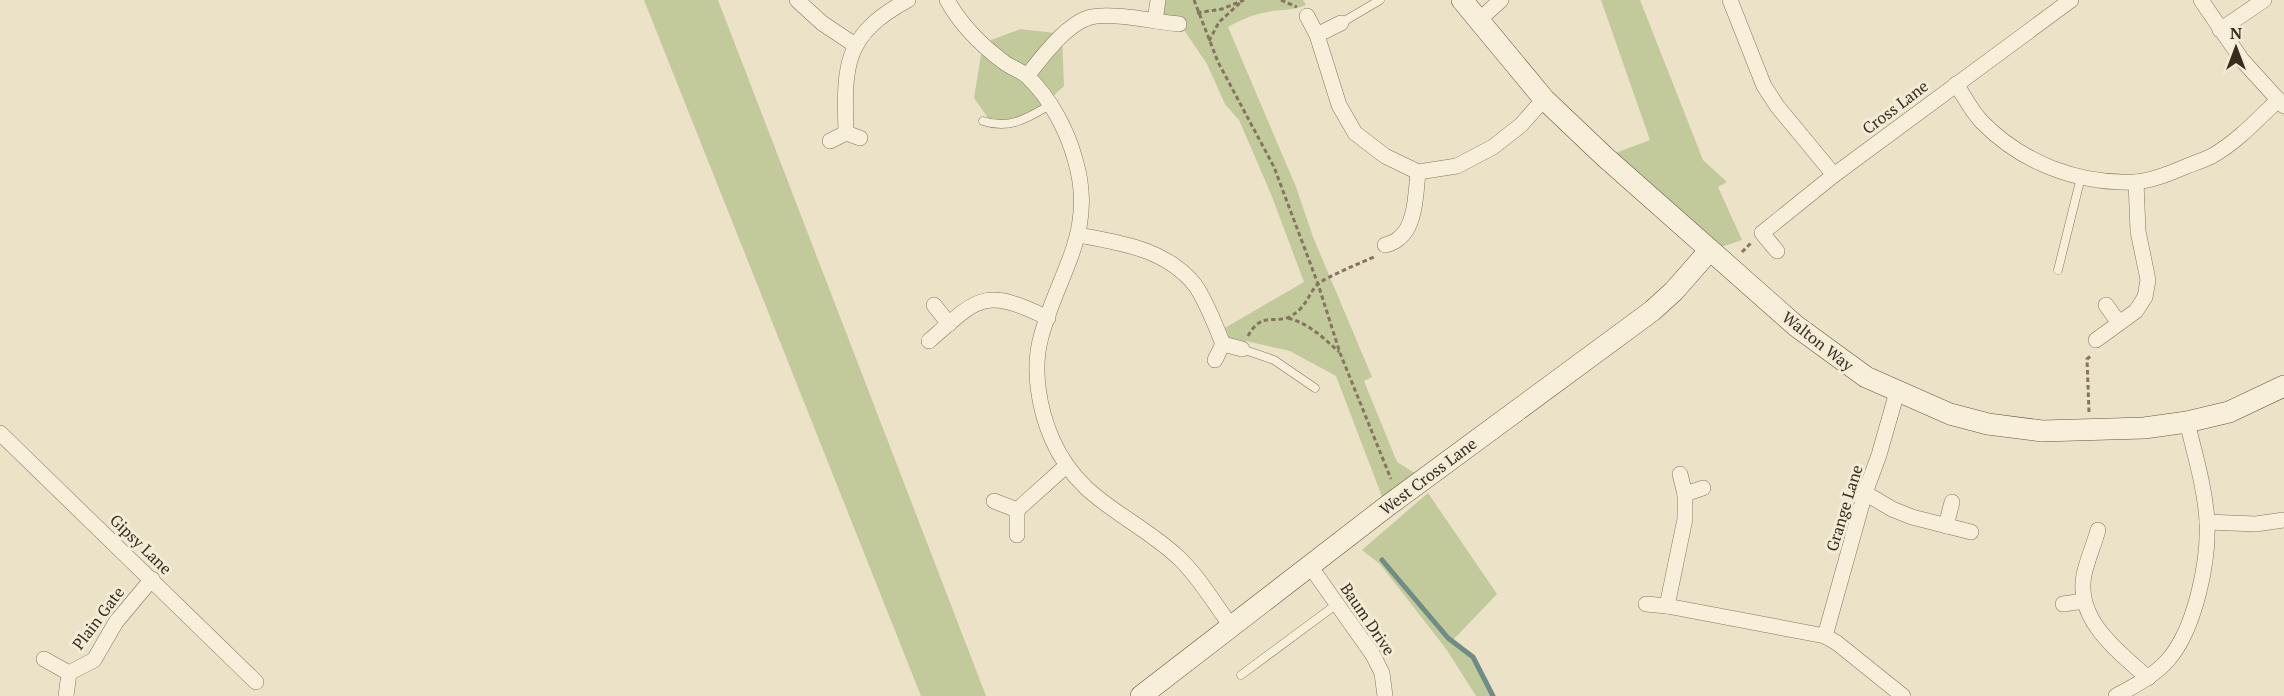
<svg xmlns="http://www.w3.org/2000/svg" width="2284" height="696" viewBox="0 0 2284 696" font-family="'PT Serif',serif">
  <style>
    .green { fill: #c2c99b }
    .lines { fill: none; stroke-linecap: round; stroke-linejoin: round }
    .stream { stroke: #6f8d87; stroke-width: 5 }
    .lane-casing { stroke: #86755e; stroke-width: 9 }
    .street-casing { stroke: #86755e; stroke-width: 16 }
    .secondary-casing { stroke: #685641; stroke-width: 22 }
    .path { stroke: #86755e; stroke-width: 3; stroke-dasharray: 4.5 3; stroke-linecap: butt }
    .lane { stroke: #f7efda; stroke-width: 8 }
    .street { stroke: #f7efda; stroke-width: 15 }
    .secondary { stroke: #f7efda; stroke-width: 21 }
    .labels { text-anchor: middle; dominant-baseline: central; stroke-width: 6; stroke-linejoin: round; paint-order: stroke }
    .street-label { font-size: 16px; fill: #372c20; stroke: #f3ecd6 }
  </style>
  <rect width="100%" height="100%" fill="#ebe2c7"/>
  <g class="green">
    <polygon points="644,0 718,0 986,696 921,696"/>
    <path d="M1157 0H1303L1306 5C1293 11 1281 9 1268 12 1254 14 1240 20 1228 27L1296 187 1313 237 1372 377 1364 381 1397 462 1424 479 1386 507 1336 376 1290 351 1246 341 1242 349 1218 332 1304 282 1271 194 1239 120 1225 104 1207 64 1180 24 1155 21Z"/>
    <polygon points="1601,0 1640,0 1703,160 1727,182 1718,187 1742,240 1709,251 1605,157 1650,140"/>
    <path d="M1021 29C1035 32 1049 30 1062 36L1064 86 1031 116 993 125 974 98 981 55 991 40Z"/>
    <polygon points="1428,493 1497,594 1452,641 1473,657 1493,696 1476,696 1447,650 1380,564 1362,550"/>
  </g>
  <g class="lines">
    <polyline class="stream" points="1382,560 1448,638 1473,657 1493,696"/>
    <defs>
      <g id="lane">
        <polyline points="1341,23 1380,0"/>
        <path d="M983 121C1009 130 1028 118 1050 105"/>
        <polyline points="2058,270 2081,177"/>
        <polyline points="1242,349 1274,360 1315,388"/>
        <polyline points="1241,675 1337,604"/>
      </g>
      <g id="street">
        <polyline points="797,0 822,23 855,45"/>
        <path d="M947 0C961 25 982 46 1005 63 1012 68 1022 71 1028 77 1050 98 1067 130 1075 159 1097 232 1058 272 1041 337 1032 369 1039 409 1052 439 1080 503 1132 514 1179 558 1199 577 1214 603 1231 626"/>
        <polyline points="1730,0 1764,86 1777,106 1834,175"/>
        <polyline points="2201,0 2242,60 2284,106"/>
        <polyline points="1307,16 1317,35 1339,105 1355,133 1385,156 1418,172 1457,166 1493,147 1521,125 1544,99"/>
        <polyline points="1155,21 1158,0"/>
        <polyline points="1478,21 1501,0"/>
        <polyline points="2220,30 2264,0"/>
        <polyline points="1317,35 1341,23"/>
        <path d="M1027 76C1042 57 1067 23 1091 17 1113 12 1156 22 1179 24"/>
        <path d="M1956 84C1964 96 1972 112 1982 122 2022 163 2078 184 2134 182 2152 181 2171 173 2187 166 2195 163 2204 160 2212 156 2237 142 2258 119 2278 100"/>
        <path d="M846 133C844 66 843 35 908 0"/>
        <polyline points="830,141 846,133 860,138"/>
        <path d="M1078 235C1122 243 1166 249 1195 285 1207 302 1215 325 1223 344"/>
        <path d="M1385 245C1389 244 1395 242 1398 239 1416 227 1416 191 1418 172"/>
        <polyline points="1777,251 1762,233 1834,175 2071,0"/>
        <polyline points="934,305 949,324"/>
        <polyline points="2106,305 2119,323"/>
        <polyline points="2096,340 2136,311 2145,297 2148,280 2138,231 2136,182"/>
        <path d="M929 341C979 297 984 287 1048 318"/>
        <polyline points="1215,360 1223,344 1242,349"/>
        <polyline points="0,433 256,682"/>
        <polyline points="1865,493 1892,509 1912,517 1971,532"/>
        <polyline points="1685,494 1703,488"/>
        <polyline points="994,501 1017,510 1017,535"/>
        <polyline points="1017,510 1066,466"/>
        <polyline points="2207,522 2256,524 2284,520"/>
        <polyline points="1946,526 1952,502"/>
        <path d="M2098 530C2094 545 2087 560 2084 575 2075 620 2119 652 2148 678"/>
        <polyline points="1310,566 1373,655 1382,673 1385,696"/>
        <polyline points="1646,604 1667,606 1825,636 1837,643 1903,696"/>
        <polyline points="2063,604 2084,601"/>
        <polyline points="1667,606 1685,519 1685,494 1680,474"/>
        <polyline points="1825,636 1865,493 1879,455 1897,392"/>
        <polyline points="44,659 69,673 94,660 116,622 152,579"/>
        <polyline points="66,696 69,673"/>
        <path d="M2116 696C2134 686 2154 676 2168 660 2195 629 2209 562 2207 521 2205 488 2195 455 2187 422"/>
      </g>
      <g id="secondary">
        <polyline points="1462,0 1544,99 1605,157 1796,326 1866,377 1950,414 1988,424 2042,431 2144,428 2187,422 2229,412 2284,386"/>
        <polyline points="1141,696 1386,507 1652,311 1674,291 1709,251"/>
      </g>
    </defs>
    <use href="#lane" class="lane-casing"/>
    <use href="#street" class="street-casing"/>
    <use href="#secondary" class="secondary-casing"/>
    <g class="path">
      <polyline points="1194,0 1218,62 1274,167 1318,284 1340,353 1391,479"/>
      <polyline points="1281,0 1297,7"/>
      <polyline points="1197,13 1222,9 1244,0"/>
      <polyline points="1209,41 1219,22 1240,3"/>
      <polyline points="1742,252 1752,242"/>
      <path d="M1288 318C1309 324 1323 337 1339 352"/>
      <path d="M1248 336C1262 310 1276 325 1291 316 1308 306 1307 295 1318 284 1324 278 1365 261 1376 256"/>
      <polyline points="2089,412 2087,359 2092,355"/>
    </g>
    <use href="#lane" class="lane"/>
    <use href="#street" class="street"/>
    <use href="#secondary" class="secondary"/>
  </g>
  <g class="labels">
    <g class="street-label">
      <text transform="translate(1895 107) rotate(-37)">Cross Lane</text>
      <text transform="translate(1818 341) rotate(38)">Walton Way</text>
      <text transform="translate(1428 476) rotate(-37)">West Cross Lane</text>
      <text transform="translate(1844 508) rotate(-73)">Grange Lane</text>
      <text transform="translate(141 544) rotate(44)">Gipsy Lane</text>
      <text transform="translate(98 618) rotate(-53)">Plain Gate</text>
      <text transform="translate(1368 619) rotate(56)">Baum Drive</text>
    </g>
  </g>
  <g transform="translate(2236 48)" stroke="#f3ecd6" stroke-width="4.5" paint-order="stroke">
  <path d="M0-4.5L10 22L0 15L-10 22Z" fill="#372c20"/>
  <text y="-9" font-size="16" font-weight="bold" text-anchor="middle" fill="#372c20">N</text>
  </g>
</svg>
